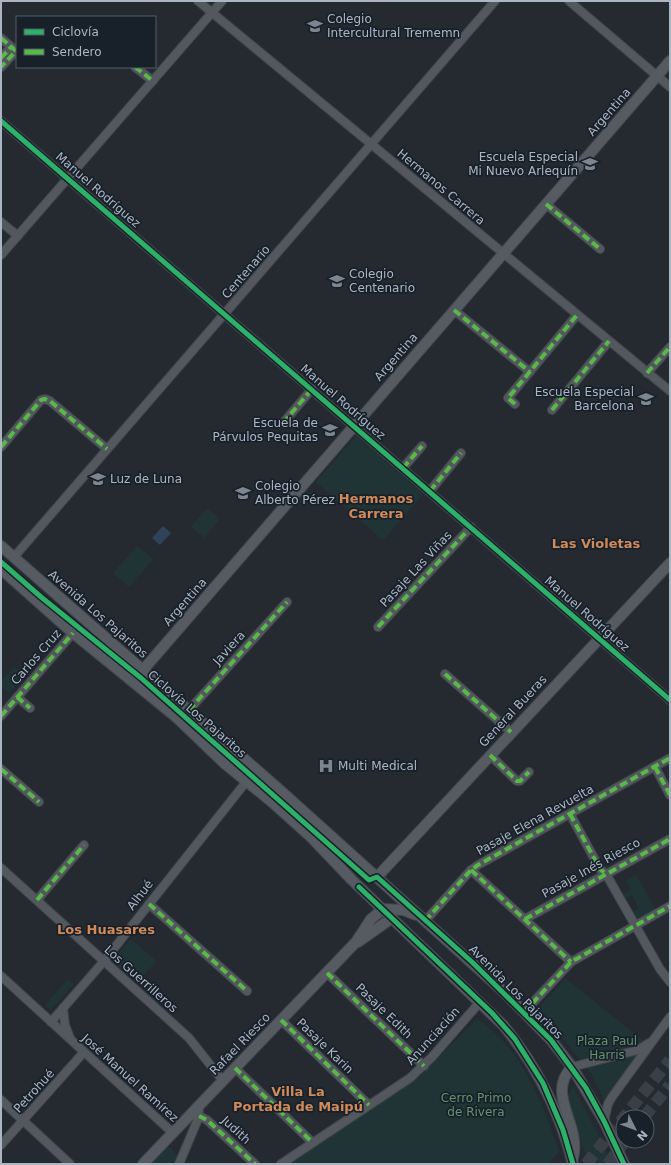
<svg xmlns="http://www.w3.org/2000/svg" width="671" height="1165" viewBox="0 0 671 1165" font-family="'DejaVu Sans',sans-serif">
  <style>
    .green { fill: #213435 }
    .water { fill: #314359 }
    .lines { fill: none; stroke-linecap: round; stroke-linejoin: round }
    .highway-tunnel { stroke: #383f46; stroke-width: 12; stroke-dasharray: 12 6; stroke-linecap: butt }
    .minor-casing { stroke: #404449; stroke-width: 10 }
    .major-casing { stroke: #41464d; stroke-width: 12 }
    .minor { stroke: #53585f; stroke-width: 8 }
    .major { stroke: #565b61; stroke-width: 10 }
    .quiet { stroke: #58b947; stroke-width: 4; stroke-dasharray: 8 4; stroke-linecap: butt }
    .cycleway-casing { stroke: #18202a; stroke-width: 8 }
    .cycleway { stroke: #2db169; stroke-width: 5 }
    .labels { text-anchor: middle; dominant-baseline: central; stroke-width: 3.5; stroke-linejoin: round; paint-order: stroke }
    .poi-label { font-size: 12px; fill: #acb6c3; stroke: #18202a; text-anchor: start }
    .street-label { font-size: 12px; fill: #acb6c3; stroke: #18202a }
    .park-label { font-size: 12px; fill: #65936e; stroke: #18202a }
    .neighbourhood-label { font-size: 13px; font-weight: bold; fill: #d18a59; stroke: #18202a }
  </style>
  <rect width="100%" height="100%" fill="#242a30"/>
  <g class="green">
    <polygon points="356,436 423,494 383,540 316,482"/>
    <polygon points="207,508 220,519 204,538 191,527"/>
    <polygon points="137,546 153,559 129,587 113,573"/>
    <polygon points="14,667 25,676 9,693 1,686 1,682"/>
    <polygon points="636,875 656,910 635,921 631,913 639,908 632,895 626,898 623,894 631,889 626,880"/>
    <polygon points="131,939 156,961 137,983 112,961"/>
    <polygon points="565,978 646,1043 614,1088 606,1105 591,1073 557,1031 537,1010"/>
    <polygon points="68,979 74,984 51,1010 45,1005"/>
    <path d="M477 1019C523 1049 542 1102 559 1151L549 1164H291L303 1154 419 1077Z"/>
    <polygon points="573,1086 613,1164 588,1164 568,1097"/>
    <polygon points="166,1148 170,1148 178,1155 174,1164 152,1164"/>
  </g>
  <polygon class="water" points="163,526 171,533 160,545 152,538"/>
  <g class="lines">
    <g class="highway-tunnel">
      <polyline points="644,1117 670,1085"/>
      <polyline points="586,1164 670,1060"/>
      <polyline points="608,1164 625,1141"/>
    </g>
    <defs>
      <g id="minor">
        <polyline points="198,1 670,391"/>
        <polyline points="569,1 670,87"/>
        <polyline points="1,38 16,51 1,67"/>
        <polyline points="1,58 11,47"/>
        <polyline points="135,67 153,81"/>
        <polyline points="1,121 670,700"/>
        <polyline points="546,204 600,249"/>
        <polyline points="1,222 18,236"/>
        <polyline points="1,255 222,1"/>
        <polyline points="454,310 530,372"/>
        <polyline points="647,373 670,347"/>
        <polyline points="515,404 508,398 577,315"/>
        <polyline points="552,410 609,341"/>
        <polyline points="283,423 312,389"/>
        <polyline points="1,447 41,400 45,399 50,401 107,449"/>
        <polyline points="403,468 422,446"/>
        <polyline points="430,491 461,453"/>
        <polyline points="14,557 495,1"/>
        <polyline points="378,627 471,527"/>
        <polyline points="445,674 511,732"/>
        <polyline points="17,697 30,708"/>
        <polyline points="189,710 287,602"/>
        <polyline points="1,716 73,633"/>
        <polyline points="490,755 517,781 520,781 529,772"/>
        <polyline points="655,767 670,795"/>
        <polyline points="1,769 39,802"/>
        <polyline points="570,814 600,869 606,874 660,969 670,982"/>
        <polyline points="1,868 189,1038 223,1081"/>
        <polyline points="471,870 571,962"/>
        <polyline points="37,900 84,845"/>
        <polyline points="149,904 247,991"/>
        <polyline points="525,919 670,839"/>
        <polyline points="425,921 471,870 478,865 670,758"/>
        <polyline points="327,973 424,1066"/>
        <polyline points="1,976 173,1133"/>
        <polyline points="63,1008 65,1025 70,1038"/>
        <polyline points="524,1012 571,962 670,906"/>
        <polyline points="281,1020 369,1105"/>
        <polyline points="51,1022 104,961 246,782"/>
        <polyline points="572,1067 638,1050 649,1043"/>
        <polyline points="235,1068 312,1142"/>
        <polyline points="1,1100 70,1164"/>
        <polyline points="199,1116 207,1120 255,1164"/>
        <polyline points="604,1121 608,1104 612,1097 670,1017"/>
        <polyline points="1,1145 84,1052"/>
        <polyline points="179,1164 198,1119 199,1111"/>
        <polyline points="281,1164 410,1078 432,1057 480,1002"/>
      </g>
      <g id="major">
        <polyline points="1,546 281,791 504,992 551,1040 572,1067 604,1121 624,1164"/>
        <path d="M1 569 73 633 176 717 224 763 272 802 311 837 352 880 503 1025C537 1066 560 1112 573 1164"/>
        <polyline points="142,677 143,670 670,61"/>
        <polyline points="377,877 670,563"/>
        <polyline points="383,909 403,910 416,915"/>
        <polyline points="358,942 392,918"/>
        <path d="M572 1067C545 1094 582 1125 573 1158"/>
        <polyline points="143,1164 356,942 371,919 383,909"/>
      </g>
    </defs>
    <use href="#minor" class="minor-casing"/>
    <use href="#major" class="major-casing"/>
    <use href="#minor" class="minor"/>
    <use href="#major" class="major"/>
    <g class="quiet">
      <polyline points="1,38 16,51 1,67"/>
      <polyline points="1,58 11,47"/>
      <polyline points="135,67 153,81"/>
      <polyline points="546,204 600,249"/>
      <polyline points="454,310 530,372"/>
      <polyline points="647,373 670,347"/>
      <polyline points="515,404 508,398 577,315"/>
      <polyline points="552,410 609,341"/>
      <polyline points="283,423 312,389"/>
      <polyline points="1,447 41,400 45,399 50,401 107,449"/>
      <polyline points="403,468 422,446"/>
      <polyline points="430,491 461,453"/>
      <polyline points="378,627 471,527"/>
      <polyline points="445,674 511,732"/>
      <polyline points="17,697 30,708"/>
      <polyline points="189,710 287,602"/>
      <polyline points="1,716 73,633"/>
      <polyline points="490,755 517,781 520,781 529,772"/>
      <polyline points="655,767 670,795"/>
      <polyline points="1,769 39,802"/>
      <polyline points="570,814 600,869 606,874"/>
      <polyline points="471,870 571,962"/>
      <polyline points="37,900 84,845"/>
      <polyline points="149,904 247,991"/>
      <polyline points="525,919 670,839"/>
      <polyline points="425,921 471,870 478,865 670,758"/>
      <polyline points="327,973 424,1066"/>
      <polyline points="524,1012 571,962 670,906"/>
      <polyline points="281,1020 369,1105"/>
      <polyline points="235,1068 312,1142"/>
      <polyline points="199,1116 207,1120 255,1164"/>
    </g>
    <defs>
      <g id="cycleway">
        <polyline points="1,121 670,700"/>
        <polyline points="1,562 41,597 141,678 369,880 377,877 472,962 551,1040 586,1088 604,1121 624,1164"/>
        <polyline points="359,887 492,1013 515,1039 543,1083 563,1130 573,1164"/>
      </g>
    </defs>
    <use href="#cycleway" class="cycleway-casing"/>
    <use href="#cycleway" class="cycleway"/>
  </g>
  <defs>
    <symbol id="school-bare" viewBox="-9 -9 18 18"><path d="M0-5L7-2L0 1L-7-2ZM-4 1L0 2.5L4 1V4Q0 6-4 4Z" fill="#7c8590" stroke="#18202a" stroke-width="2.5" paint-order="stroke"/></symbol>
    <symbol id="university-bare" viewBox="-9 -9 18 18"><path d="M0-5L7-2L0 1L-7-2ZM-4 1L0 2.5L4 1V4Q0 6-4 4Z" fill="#7c8590" stroke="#18202a" stroke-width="2.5" paint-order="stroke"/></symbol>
    <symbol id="hospital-bare" viewBox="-9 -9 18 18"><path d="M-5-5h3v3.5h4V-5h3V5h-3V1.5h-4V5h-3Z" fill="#7c8590" stroke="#18202a" stroke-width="2.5" paint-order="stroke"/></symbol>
  </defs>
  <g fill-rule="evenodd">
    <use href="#school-bare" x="304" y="15" width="22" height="22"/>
    <use href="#school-bare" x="579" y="153" width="22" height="22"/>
    <use href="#school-bare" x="326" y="270" width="22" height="22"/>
    <use href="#school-bare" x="635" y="388" width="22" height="22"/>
    <use href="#university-bare" x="319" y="419" width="22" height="22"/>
    <use href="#school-bare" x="87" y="468" width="22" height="22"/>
    <use href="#school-bare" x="232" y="482" width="22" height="22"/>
    <use href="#hospital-bare" x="315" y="755" width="22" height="22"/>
  </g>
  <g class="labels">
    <g class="poi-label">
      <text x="327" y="19">Colegio<tspan x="327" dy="14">Intercultural Trememn</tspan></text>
      <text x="578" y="157" text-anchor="end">Escuela Especial<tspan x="578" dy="14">Mi Nuevo Arlequín</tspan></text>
      <text x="349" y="274">Colegio<tspan x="349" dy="14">Centenario</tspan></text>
      <text x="634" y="392" text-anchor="end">Escuela Especial<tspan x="634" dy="14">Barcelona</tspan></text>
      <text x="318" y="423" text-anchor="end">Escuela de<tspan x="318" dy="14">Párvulos Pequitas</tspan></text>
      <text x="110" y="479">Luz de Luna</text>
      <text x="255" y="486">Colegio<tspan x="255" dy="14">Alberto Pérez</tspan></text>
      <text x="338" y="766">Multi Medical</text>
    </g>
    <g class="street-label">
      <text transform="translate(609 112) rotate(-49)">Argentina</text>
      <text transform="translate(441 187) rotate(40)">Hermanos Carrera</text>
      <text transform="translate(98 190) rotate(41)">Manuel Rodríguez</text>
      <text transform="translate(246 272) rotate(-49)">Centenario</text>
      <text transform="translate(396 357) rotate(-49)">Argentina</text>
      <text transform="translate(343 402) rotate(41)">Manuel Rodríguez</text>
      <text transform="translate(416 569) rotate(-47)">Pasaje Las Viñas</text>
      <text transform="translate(185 602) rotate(-49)">Argentina</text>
      <text transform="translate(98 614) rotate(41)">Avenida Los Pajaritos</text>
      <text transform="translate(587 614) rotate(41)">Manuel Rodríguez</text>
      <text transform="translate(229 648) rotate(-48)">Javiera</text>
      <text transform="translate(36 657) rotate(-49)">Carlos Cruz</text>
      <text transform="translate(513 711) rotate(-47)">General Bueras</text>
      <text transform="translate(197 714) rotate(41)">Ciclovía Los Pajaritos</text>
      <text transform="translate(535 820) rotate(-29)">Pasaje Elena Revuelta</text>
      <text transform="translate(591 868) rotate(-29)">Pasaje Inés Riesco</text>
      <text transform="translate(140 895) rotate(-52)">Alhué</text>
      <text transform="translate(141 979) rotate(42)">Los Guerrilleros</text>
      <text transform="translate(516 992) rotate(45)">Avenida Los Pajaritos</text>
      <text transform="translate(384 1011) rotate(44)">Pasaje Edith</text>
      <text transform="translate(433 1036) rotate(-48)">Anunciación</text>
      <text transform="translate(240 1044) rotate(-46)">Rafael Riesco</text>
      <text transform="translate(325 1046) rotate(44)">Pasaje Karin</text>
      <text transform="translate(130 1078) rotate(42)">José Manuel Ramírez</text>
      <text transform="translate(34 1091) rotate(-48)">Petrohué</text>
      <text transform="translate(236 1130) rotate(43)">Judith</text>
    </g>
    <g class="park-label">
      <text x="607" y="1041">Plaza Paul<tspan x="607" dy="14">Harris</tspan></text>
      <text x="476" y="1098">Cerro Primo<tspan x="476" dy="14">de Rivera</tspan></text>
    </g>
    <g class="neighbourhood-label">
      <text x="376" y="498">Hermanos<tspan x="376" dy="15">Carrera</tspan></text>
      <text x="596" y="543">Las Violetas</text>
      <text x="106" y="929">Los Huasares</text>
      <text x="298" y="1091">Villa La<tspan x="298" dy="15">Portada de Maipú</tspan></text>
    </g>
  </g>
  <rect width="671" height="1165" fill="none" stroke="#acb6c3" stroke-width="4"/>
  <rect x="16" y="16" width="140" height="52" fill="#18202a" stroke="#535c67"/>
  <rect x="24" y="29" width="20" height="6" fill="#2db169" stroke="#535c67"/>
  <text x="52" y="36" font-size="12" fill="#acb6c3">Ciclovía</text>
  <rect x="24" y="49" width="20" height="6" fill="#58b947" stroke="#535c67"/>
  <text x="52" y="56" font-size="12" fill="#acb6c3">Sendero</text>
  <g transform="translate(635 1129) rotate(132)"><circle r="19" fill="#18202a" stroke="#535c67"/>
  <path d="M0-3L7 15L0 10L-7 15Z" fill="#7c8590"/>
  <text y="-6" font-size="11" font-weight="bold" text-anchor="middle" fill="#acb6c3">N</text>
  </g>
</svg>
